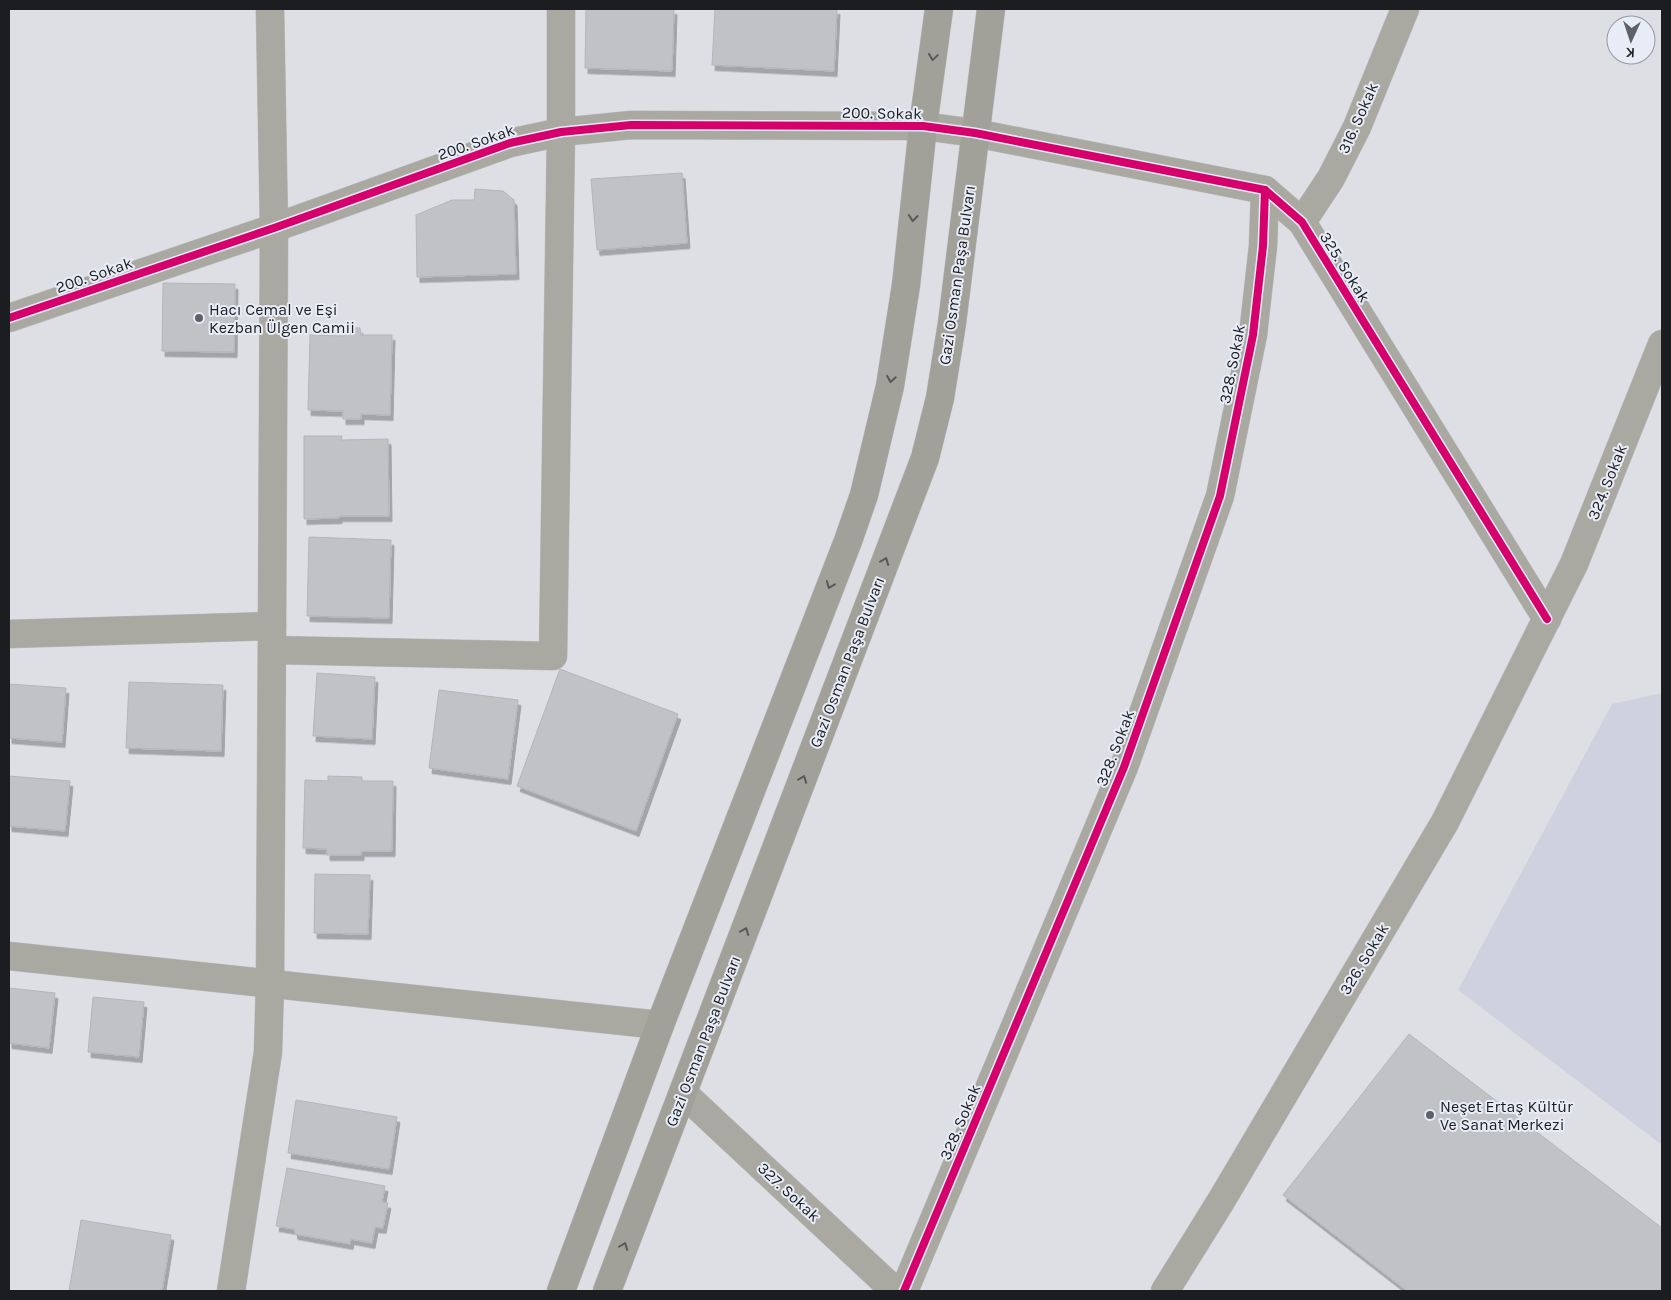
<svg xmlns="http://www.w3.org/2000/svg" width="1671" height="1300" viewBox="0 0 1671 1300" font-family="Karla,sans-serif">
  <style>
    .built { fill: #cfd2de }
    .building { fill: #c1c2c6; stroke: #b4b5ba; filter: url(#shadow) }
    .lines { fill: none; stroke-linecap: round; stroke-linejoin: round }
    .minor-casing { stroke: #bcbdc1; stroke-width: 29 }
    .major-casing { stroke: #bcbdc1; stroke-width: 29 }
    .minor { stroke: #a9a9a2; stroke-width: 28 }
    .major { stroke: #a2a199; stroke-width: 28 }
    .cycleway-casing { stroke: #e8ecf6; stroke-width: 11 }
    .cycleway { stroke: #d6006c; stroke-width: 8 }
    .oneway { stroke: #585857 }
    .poi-dot { fill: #606166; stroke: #e8ecf6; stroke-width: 2 }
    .labels { text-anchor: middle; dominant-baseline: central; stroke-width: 4; stroke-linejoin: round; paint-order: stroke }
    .street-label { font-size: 16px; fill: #1c1d21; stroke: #e8ecf6 }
    .poi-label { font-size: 16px; fill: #1c1d21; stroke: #e8ecf6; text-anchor: start }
  </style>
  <defs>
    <filter id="shadow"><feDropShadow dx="3" dy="5.5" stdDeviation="0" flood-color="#0004"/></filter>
  </defs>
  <rect width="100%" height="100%" fill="#dedfe5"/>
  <polygon class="built" points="1662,693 1662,1145 1458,990 1612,704"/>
  <g class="building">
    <polygon points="586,9 674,9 672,71 585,68"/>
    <polygon points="715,9 837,9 834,71 712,65"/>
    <polygon points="682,173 687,243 597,250 591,179"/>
    <polygon points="475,189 503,191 514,200 516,274 417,277 416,215 452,200 474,200"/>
    <polygon points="163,283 235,284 234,352 162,351"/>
    <polygon points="344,328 360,328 361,335 392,335 390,415 361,414 361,419 343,419 343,411 308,410 310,335 344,336"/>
    <polygon points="304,436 342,436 341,440 388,439 389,516 339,516 339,518 304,519"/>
    <polygon points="309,537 391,540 389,618 307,616"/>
    <polygon points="560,669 678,714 636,831 517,786"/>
    <polygon points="317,673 375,677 372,739 313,736"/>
    <polygon points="129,682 223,685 221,751 126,748"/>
    <polygon points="9,684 66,688 62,742 9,738"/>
    <polygon points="439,690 518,700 508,779 429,768"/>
    <polygon points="9,776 70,781 65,831 9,826"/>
    <polygon points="328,776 362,777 362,781 393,781 392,851 361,851 361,855 327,855 327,849 303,848 305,780 328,781"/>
    <polygon points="315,874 370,875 368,934 314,933"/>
    <polygon points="9,988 55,993 49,1048 9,1043"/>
    <polygon points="93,997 144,1002 139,1057 88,1052"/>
    <polygon points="1409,1034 1662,1228 1662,1291 1407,1291 1283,1195"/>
    <polygon points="296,1100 397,1117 389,1169 288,1153"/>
    <polygon points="287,1168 385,1186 382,1202 388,1203 383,1228 375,1227 372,1243 351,1239 350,1244 295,1234 294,1229 276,1226"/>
    <polygon points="81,1220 171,1235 162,1291 69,1291"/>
  </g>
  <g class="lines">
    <defs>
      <g id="minor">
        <polyline points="270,9 274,228 272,626"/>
        <polyline points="1302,222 1331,178 1357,127 1405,9"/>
        <polyline points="9,318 274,228 510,143 561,132 631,125 923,126 975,133 1265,190 1302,222 1547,619"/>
        <polyline points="9,634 272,626 270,983 268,1052 231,1291"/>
        <polyline points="273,650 553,656 561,132 561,9"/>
        <polyline points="9,956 660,1025"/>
        <polyline points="683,1093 895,1291"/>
        <polyline points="904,1291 1124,767 1220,496 1253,335 1263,246 1265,190"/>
        <polyline points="1165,1291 1221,1201 1445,822 1574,564 1662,344"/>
      </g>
      <g id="major">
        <polyline points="561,1291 660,1025 848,541 864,495 890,386 906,285 923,126 939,9"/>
        <polyline points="607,1291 925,458 940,398 952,323 991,9"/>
      </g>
    </defs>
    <use href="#minor" class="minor-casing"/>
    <use href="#major" class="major-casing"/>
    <use href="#minor" class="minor"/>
    <use href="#major" class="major"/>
    <defs>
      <g id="cycleway">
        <polyline points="9,318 274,228 510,143 561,132 631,125 923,126 975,133 1265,190 1302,222 1547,619"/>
        <polyline points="904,1291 1124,767 1220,496 1253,335 1263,246 1265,190"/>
      </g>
    </defs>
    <use href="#cycleway" class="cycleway-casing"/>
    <use href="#cycleway" class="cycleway"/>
  </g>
  <defs><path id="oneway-chevron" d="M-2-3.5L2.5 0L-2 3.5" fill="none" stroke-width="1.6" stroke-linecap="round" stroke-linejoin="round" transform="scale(1.25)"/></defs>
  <g class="oneway">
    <use href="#oneway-chevron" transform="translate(933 57) rotate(98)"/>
    <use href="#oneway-chevron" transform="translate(913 218) rotate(96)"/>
    <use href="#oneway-chevron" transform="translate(891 379) rotate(99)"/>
    <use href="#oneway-chevron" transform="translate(885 561) rotate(-69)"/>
    <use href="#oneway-chevron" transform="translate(830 585) rotate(112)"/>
    <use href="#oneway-chevron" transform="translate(803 779) rotate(-69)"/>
    <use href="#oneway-chevron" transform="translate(745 931) rotate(-69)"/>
    <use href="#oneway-chevron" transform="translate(624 1246) rotate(-69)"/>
  </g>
  <g class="poi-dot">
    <circle cx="199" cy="318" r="5"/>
    <circle cx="1430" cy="1115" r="5"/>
  </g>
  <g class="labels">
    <g class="street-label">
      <text transform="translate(882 113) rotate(1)">200. Sokak</text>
      <text transform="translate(1358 118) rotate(-66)">316. Sokak</text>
      <text transform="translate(476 142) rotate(-19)">200. Sokak</text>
      <text transform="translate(1345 267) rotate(58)">325. Sokak</text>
      <text transform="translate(94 275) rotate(-19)">200. Sokak</text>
      <text transform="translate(957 275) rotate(-82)">Gazi Osman Paşa Bulvarı</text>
      <text transform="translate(1232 364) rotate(-79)">328. Sokak</text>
      <text transform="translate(1607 482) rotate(-68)">324. Sokak</text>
      <text transform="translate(847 662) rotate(-69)">Gazi Osman Paşa Bulvarı</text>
      <text transform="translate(1115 748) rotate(-69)">328. Sokak</text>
      <text transform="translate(1364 959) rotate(-59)">326. Sokak</text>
      <text transform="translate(703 1041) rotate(-69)">Gazi Osman Paşa Bulvarı</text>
      <text transform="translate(960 1122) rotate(-67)">328. Sokak</text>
      <text transform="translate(789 1192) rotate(43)">327. Sokak</text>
    </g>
    <g class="poi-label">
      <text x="209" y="309">Hacı Cemal ve Eşi<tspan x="209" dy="18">Kezban Ülgen Camii</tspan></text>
      <text x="1440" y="1106">Neşet Ertaş Kültür<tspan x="1440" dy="18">Ve Sanat Merkezi</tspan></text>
    </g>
  </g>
  <rect width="1671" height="1300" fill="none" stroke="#1c1d21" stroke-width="20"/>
  <g transform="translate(1631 40) rotate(183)"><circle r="24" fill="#e8ecf6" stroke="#9699a1"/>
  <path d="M0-4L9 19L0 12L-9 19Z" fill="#606166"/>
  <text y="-8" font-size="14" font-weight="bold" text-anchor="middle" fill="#1c1d21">K</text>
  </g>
</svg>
